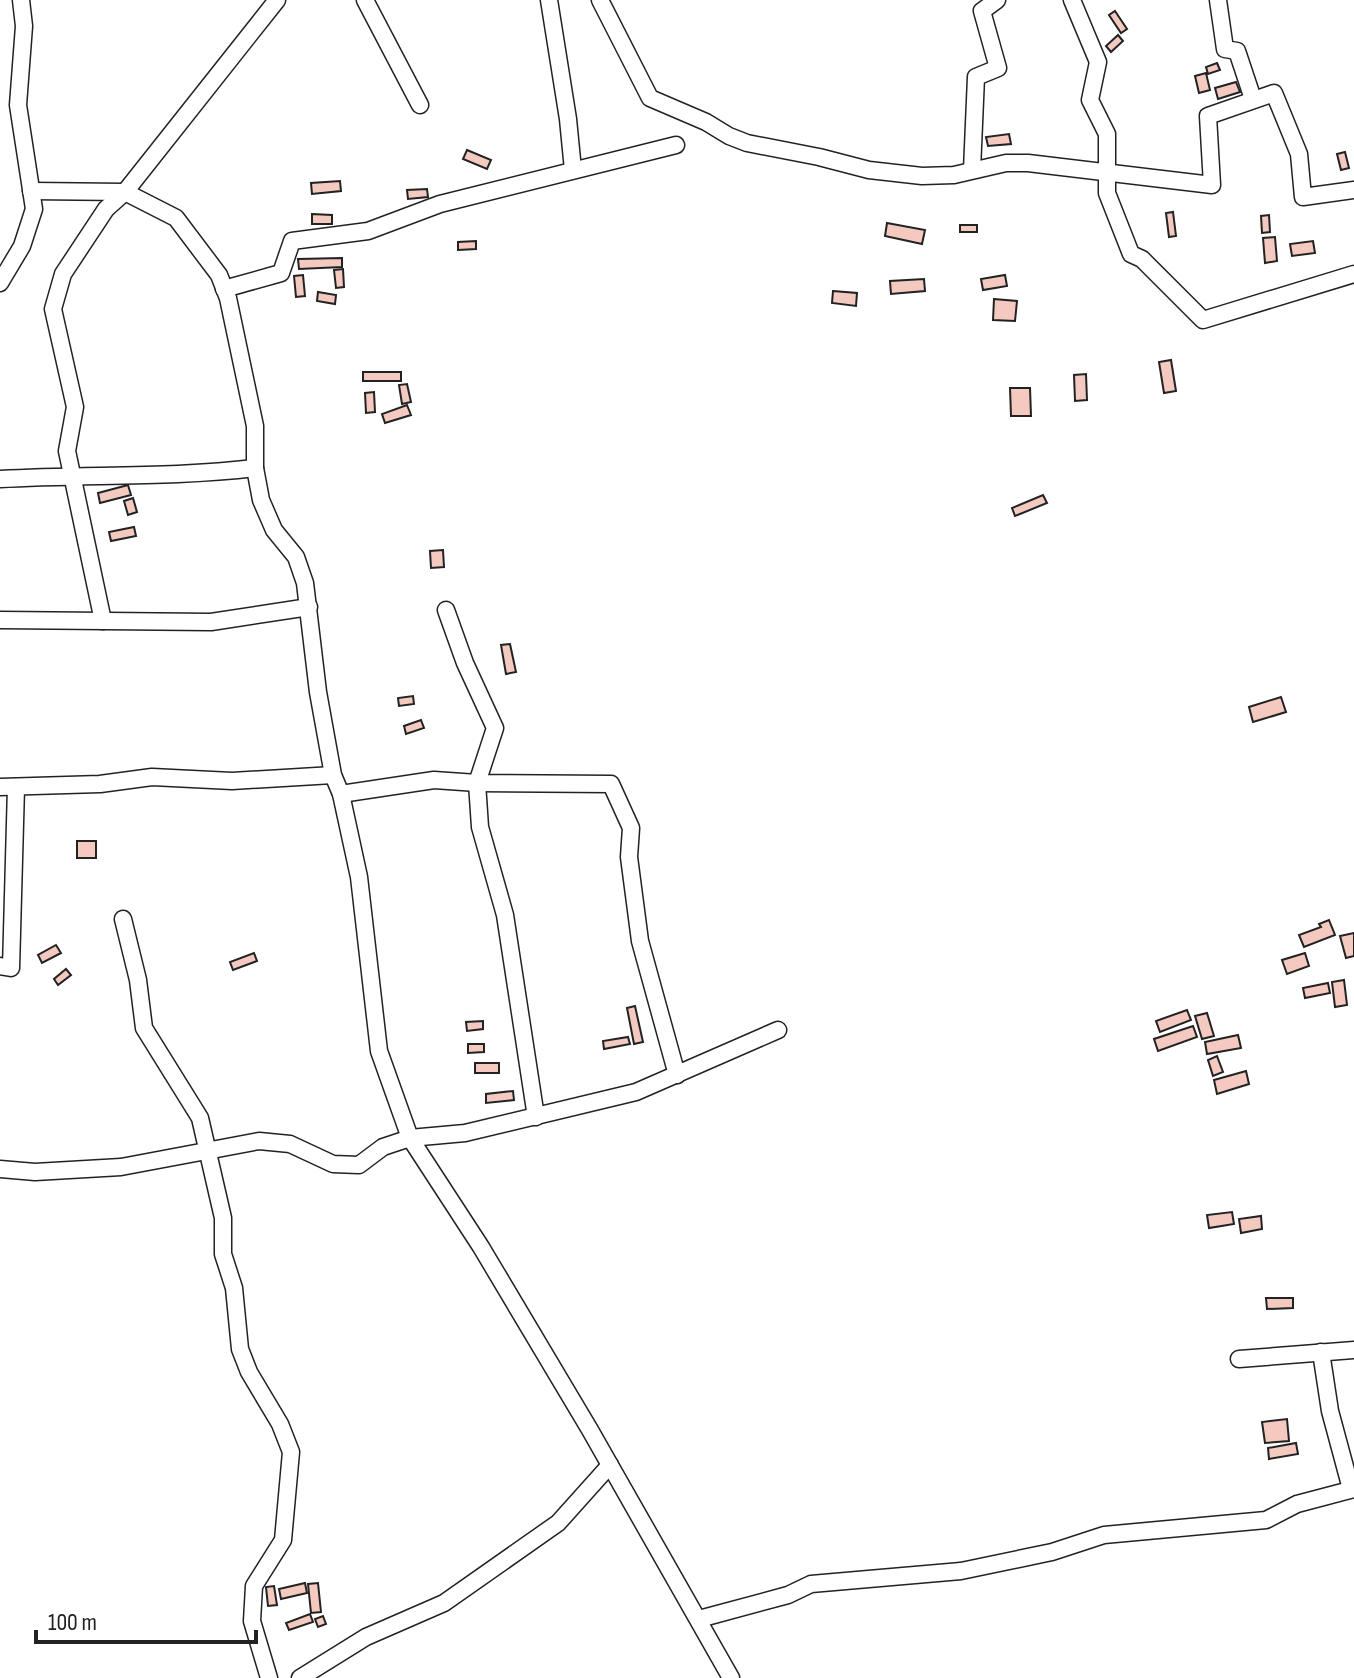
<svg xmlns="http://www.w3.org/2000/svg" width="1354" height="1678" viewBox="0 0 1354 1678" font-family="'Sofia Sans Condensed',sans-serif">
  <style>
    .building { fill: #f3c9c0; stroke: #222; stroke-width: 2 }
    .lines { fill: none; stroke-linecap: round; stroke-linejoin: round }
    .minor-casing { stroke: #222; stroke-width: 19 }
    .minor { stroke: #fff; stroke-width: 16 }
  </style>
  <rect width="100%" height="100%" fill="#fff"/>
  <g class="building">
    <polygon points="1115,11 1127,29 1121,33 1109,15"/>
    <polygon points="1118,35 1123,41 1111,52 1106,46"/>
    <polygon points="1217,63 1220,70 1208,74 1206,67"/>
    <polygon points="1206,73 1210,90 1199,93 1195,76"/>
    <polygon points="1236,82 1240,92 1218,99 1215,88"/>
    <polygon points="1009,134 1011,144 988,146 986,137"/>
    <polygon points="467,150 491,160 487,169 463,159"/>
    <polygon points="1345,152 1349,168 1341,170 1337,154"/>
    <polygon points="340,181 341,191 312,194 311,183"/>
    <polygon points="427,189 428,197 408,199 407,190"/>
    <polygon points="1173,212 1176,236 1169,237 1166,213"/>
    <polygon points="312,214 332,215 332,224 312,224"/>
    <polygon points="1269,215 1270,232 1262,233 1261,216"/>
    <polygon points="887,223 925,230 922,244 885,236"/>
    <rect x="960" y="225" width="17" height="7"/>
    <polygon points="1275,237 1277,261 1265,263 1263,238"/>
    <polygon points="476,241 476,249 458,250 458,242"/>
    <polygon points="1313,241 1315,253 1292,256 1290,244"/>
    <polygon points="342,258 342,267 299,269 298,259"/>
    <polygon points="343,269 344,287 336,288 334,270"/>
    <polygon points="303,275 305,296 296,297 294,276"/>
    <polygon points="1005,275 1007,286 983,290 981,279"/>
    <polygon points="924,279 925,291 891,294 890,281"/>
    <polygon points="833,291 857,293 856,306 832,303"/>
    <polygon points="318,292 336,295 335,304 317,301"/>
    <polygon points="994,299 1017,301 1015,321 993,320"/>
    <polygon points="1171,360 1176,391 1164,393 1159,362"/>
    <rect x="363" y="372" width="38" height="9"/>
    <polygon points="1086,374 1087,400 1075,401 1074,375"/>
    <polygon points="407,384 411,402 402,404 399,385"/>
    <polygon points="1010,388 1030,388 1031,416 1011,416"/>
    <polygon points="374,392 375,412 366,413 365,393"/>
    <polygon points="407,405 411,415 385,423 382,414"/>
    <polygon points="128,485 131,495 100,503 98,493"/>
    <polygon points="1043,495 1047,503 1015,516 1012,508"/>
    <polygon points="133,498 137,512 128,515 124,501"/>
    <polygon points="134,527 136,536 111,541 109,532"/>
    <polygon points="443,550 444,567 431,568 430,551"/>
    <polygon points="510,644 516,672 506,674 501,645"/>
    <polygon points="413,696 414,704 399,706 398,698"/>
    <polygon points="1281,697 1286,712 1253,722 1249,707"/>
    <polygon points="421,720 424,728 406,734 404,726"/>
    <rect x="77" y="841" width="19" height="17"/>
    <polygon points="1329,920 1335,935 1304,947 1299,935 1321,927 1319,924"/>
    <polygon points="1354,933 1354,956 1346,958 1340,936"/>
    <polygon points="56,945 61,953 42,963 38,955"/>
    <polygon points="254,953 257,961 233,970 230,962"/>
    <polygon points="1305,953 1309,966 1287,974 1282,960"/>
    <polygon points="66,969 71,975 58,985 54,979"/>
    <polygon points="1344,980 1347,1005 1335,1007 1332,982"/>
    <polygon points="1328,983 1330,993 1305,998 1303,988"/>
    <polygon points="635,1006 643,1042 634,1044 627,1008"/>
    <polygon points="1187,1010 1191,1020 1160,1032 1156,1021"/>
    <polygon points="1207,1013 1214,1036 1202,1039 1195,1016"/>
    <polygon points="483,1021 483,1029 467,1031 466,1022"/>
    <polygon points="1193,1026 1197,1037 1158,1051 1154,1039"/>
    <polygon points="1238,1035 1241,1048 1207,1054 1205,1042"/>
    <polygon points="628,1037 630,1044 604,1049 603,1041"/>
    <polygon points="468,1044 484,1044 484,1052 468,1053"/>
    <polygon points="1217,1056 1223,1072 1213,1076 1208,1060"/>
    <rect x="475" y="1063" width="24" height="10"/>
    <polygon points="1246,1071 1249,1084 1217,1094 1214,1080"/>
    <polygon points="513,1091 514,1100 486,1103 486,1094"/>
    <polygon points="1232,1212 1234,1224 1209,1228 1207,1215"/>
    <polygon points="1261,1216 1262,1229 1241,1233 1239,1219"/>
    <polygon points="1266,1298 1293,1298 1293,1308 1267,1309"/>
    <polygon points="1287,1419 1289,1441 1265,1443 1262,1422"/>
    <polygon points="1296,1443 1298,1454 1269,1459 1268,1448"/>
    <polygon points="305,1583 307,1593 281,1599 279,1589"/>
    <polygon points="318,1583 321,1612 311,1613 308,1584"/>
    <polygon points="274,1586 277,1605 268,1606 266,1587"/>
    <polygon points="310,1614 313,1622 289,1630 286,1623"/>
    <polygon points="323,1616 326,1624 318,1627 315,1619"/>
  </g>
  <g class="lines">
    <defs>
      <g id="minor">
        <polyline points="365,0 420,105"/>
        <polyline points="549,0 568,119 573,170"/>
        <polyline points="600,0 650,98 706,122 729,136 747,143 819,157 869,170 922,176 954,175 1006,163 1028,163 1212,185 1208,116 1274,93 1299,154 1303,197 1354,190"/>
        <polyline points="1072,0 1098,62 1090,100 1107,134 1107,193 1131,254 1142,259 1203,320 1354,274"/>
        <polyline points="1218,0 1225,49 1237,51 1253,99"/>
        <polyline points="972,170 976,77 998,68 982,11 997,0"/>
        <polyline points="31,191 125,192 176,218 219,275 228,298 255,426 255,468 261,500 274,530 296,557 305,583 318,692 333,775 341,794 359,877 379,1051 410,1138 481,1247 590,1430 731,1678"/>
        <polyline points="0,283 22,246 34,209 18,105 24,26 21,0"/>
        <polyline points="224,289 281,273 292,241 368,231 440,204 676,145"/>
        <path d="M0 479C85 474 171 478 255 468"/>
        <polyline points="446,610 465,663 495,728 477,783 480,827 505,915 536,1117"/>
        <polyline points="0,620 211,622 309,607"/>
        <polyline points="103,621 67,451 75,407 53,309 63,274 106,209 125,192 277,0"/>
        <polyline points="0,787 100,784 152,777 232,781 333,775"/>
        <polyline points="341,794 434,780 477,783 611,784 631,828 629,857 640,941 677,1075"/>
        <polyline points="123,919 138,980 144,1028 200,1118 223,1218 223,1254 234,1288 240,1349 249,1372 280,1424 291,1452 283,1540 254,1586 252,1621 269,1678"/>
        <polyline points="0,966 11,968 16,787"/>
        <polyline points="0,1169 35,1172 121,1167 259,1141 290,1144 333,1164 359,1165 383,1147 410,1138 465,1133 636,1092 778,1030"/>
        <polyline points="1321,1352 1330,1411 1351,1489"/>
        <polyline points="1239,1359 1354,1350"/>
        <polyline points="699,1619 788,1595 811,1584 961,1571 1052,1552 1104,1535 1266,1520 1297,1504 1354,1489"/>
        <polyline points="300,1678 366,1637 444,1603 558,1523 610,1465"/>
      </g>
    </defs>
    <use href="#minor" class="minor-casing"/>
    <use href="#minor" class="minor"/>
  </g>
  <path d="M36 1630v12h220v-12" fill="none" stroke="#222222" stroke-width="4"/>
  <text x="48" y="1630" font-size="24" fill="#222222" stroke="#ffffff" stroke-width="6" paint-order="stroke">100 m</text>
</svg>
